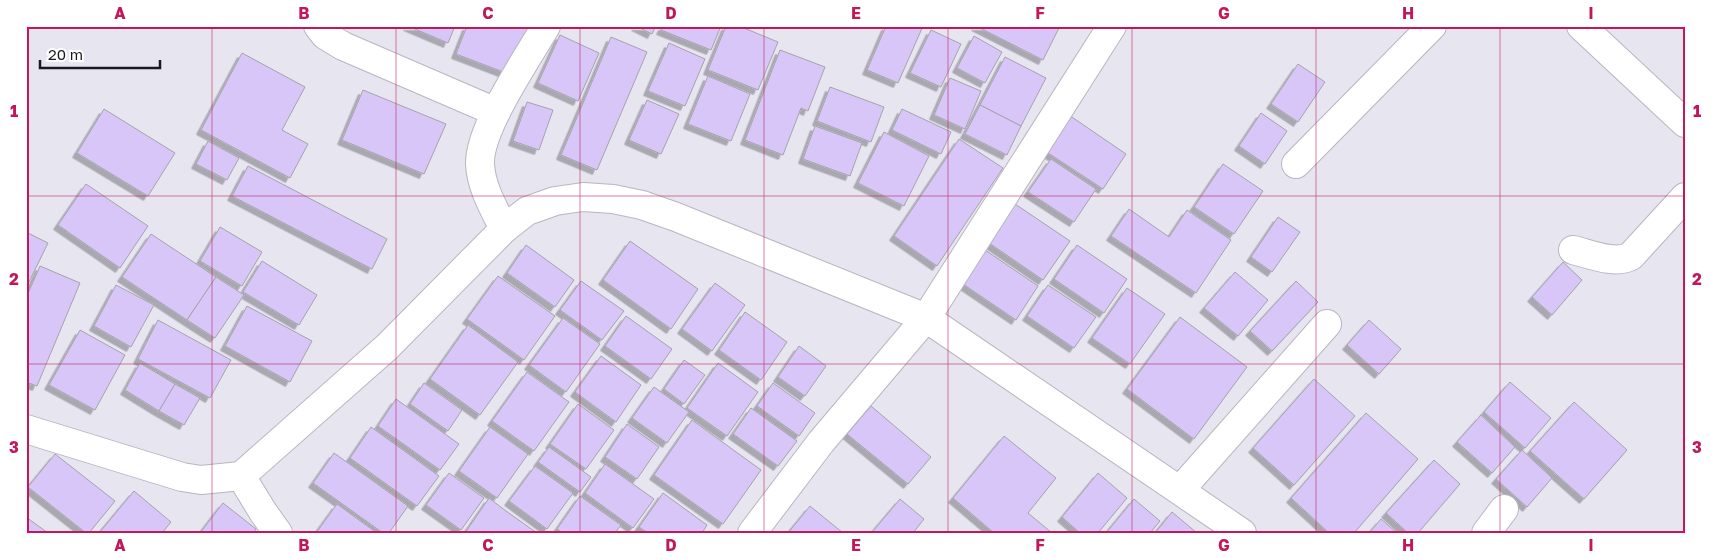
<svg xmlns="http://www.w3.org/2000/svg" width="1711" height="559" viewBox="0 0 1711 559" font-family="'Golos Text',sans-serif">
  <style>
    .building { fill: #d8c6f8; stroke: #a5a2ac; filter: url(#shadow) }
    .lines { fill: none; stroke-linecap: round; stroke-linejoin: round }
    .minor-casing { stroke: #b9b6c0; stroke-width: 30 }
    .minor { stroke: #fff; stroke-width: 28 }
    .grid { fill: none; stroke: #c2185b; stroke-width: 1; stroke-opacity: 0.55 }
    .neatline { fill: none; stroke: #c2185b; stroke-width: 2 }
    .grid-label { font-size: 16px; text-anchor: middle; font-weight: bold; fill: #c2185b }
  </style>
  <defs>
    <filter id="shadow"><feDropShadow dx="-4.5" dy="4.5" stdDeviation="0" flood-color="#0004"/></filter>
  </defs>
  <rect width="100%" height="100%" fill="#e7e5f0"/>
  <g class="building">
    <polygon points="408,26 455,26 448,43"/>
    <polygon points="467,26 529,26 511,75 456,54"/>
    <polygon points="636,26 656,26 652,34"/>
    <polygon points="663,26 721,26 711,50 661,30"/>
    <polygon points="726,26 739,26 778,42 758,90 708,70"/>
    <polygon points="886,26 923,26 898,83 867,70"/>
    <polygon points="976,26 1060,26 1043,60"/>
    <polygon points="931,30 961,44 941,87 910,73"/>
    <polygon points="560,35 599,53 578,101 538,83"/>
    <polygon points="974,36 1002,52 985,83 957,68"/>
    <polygon points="611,37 647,52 597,170 561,155"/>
    <polygon points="669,43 705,59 685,106 648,91"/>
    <polygon points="780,50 825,67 808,111 801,108 783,155 745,140"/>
    <polygon points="242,53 305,87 282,130 308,144 290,178 201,130"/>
    <polygon points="1005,57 1046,78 1021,126 980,105"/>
    <polygon points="1298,64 1325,82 1298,122 1271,104"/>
    <polygon points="708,76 750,94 731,141 688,124"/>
    <polygon points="950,78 981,91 965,129 934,115"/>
    <polygon points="830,87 884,107 871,142 817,121"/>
    <polygon points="363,90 446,124 424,174 342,140"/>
    <polygon points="647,100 679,114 661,154 629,140"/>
    <polygon points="527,102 553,110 539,150 513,141"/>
    <polygon points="980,105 1021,126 1007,155 965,134"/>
    <polygon points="104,109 175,153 148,196 77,153"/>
    <polygon points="902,109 951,132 941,154 892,130"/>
    <polygon points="1066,113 1126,154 1103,189 1042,149"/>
    <polygon points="1261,113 1287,131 1265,164 1239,146"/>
    <polygon points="815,126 862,143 850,176 803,159"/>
    <polygon points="884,132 929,156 904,206 858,183"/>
    <polygon points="959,139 1003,168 937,266 894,236"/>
    <polygon points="208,141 239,158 227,180 196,164"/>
    <polygon points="1051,159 1096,189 1074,222 1028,192"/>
    <polygon points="1223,164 1263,191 1234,234 1194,207"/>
    <polygon points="248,166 387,239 372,269 232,196"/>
    <polygon points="86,184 148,226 120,268 58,225"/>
    <polygon points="1015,204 1070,241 1043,280 989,243"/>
    <polygon points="1129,209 1169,237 1187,210 1231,240 1196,293 1111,236"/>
    <polygon points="1278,217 1300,232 1272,272 1251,257"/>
    <polygon points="220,227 262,252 242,286 200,261"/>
    <polygon points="26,232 48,243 29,282 26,280"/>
    <polygon points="151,234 216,277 187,320 122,277"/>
    <polygon points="630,241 698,289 671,329 603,280"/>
    <polygon points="526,245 574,280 555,307 507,273"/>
    <polygon points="1077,245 1127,279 1104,313 1054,279"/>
    <polygon points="982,248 1038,286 1016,320 960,282"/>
    <polygon points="262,261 317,295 299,325 243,292"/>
    <polygon points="1563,262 1582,280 1552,315 1532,297"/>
    <polygon points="40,266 80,283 37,386 26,382 26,298"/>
    <polygon points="1235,272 1268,300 1238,336 1204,308"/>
    <polygon points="498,276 555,316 524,360 467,319"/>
    <polygon points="216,277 244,295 215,338 187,320"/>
    <polygon points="581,281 624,311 602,340 560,310"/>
    <polygon points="1296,281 1318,302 1272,351 1250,331"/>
    <polygon points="715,283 745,305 712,351 682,329"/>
    <polygon points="116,285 154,305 131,347 94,326"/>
    <polygon points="1048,285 1096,317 1074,348 1027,316"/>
    <polygon points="1127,288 1165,314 1130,364 1092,338"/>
    <polygon points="247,306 312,341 290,382 225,346"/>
    <polygon points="745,312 787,342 761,380 719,350"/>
    <polygon points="626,316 672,349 651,379 605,346"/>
    <polygon points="1180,317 1247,367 1194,439 1127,389"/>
    <polygon points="563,318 600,344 566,392 529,365"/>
    <polygon points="158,320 231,360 210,398 138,359"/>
    <polygon points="1369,320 1401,349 1379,374 1347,345"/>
    <polygon points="468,325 518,362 480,415 430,379"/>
    <polygon points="80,330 125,355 95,410 49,385"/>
    <polygon points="799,346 826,366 805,396 778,377"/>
    <polygon points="601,356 641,385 616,422 575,392"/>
    <polygon points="684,360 705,375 684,404 664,389"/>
    <polygon points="140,363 175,384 159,411 125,390"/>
    <polygon points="718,363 758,392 727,436 687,408"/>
    <polygon points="527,372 569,402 534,451 492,421"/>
    <polygon points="1314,379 1355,416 1294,485 1253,448"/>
    <polygon points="1510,382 1551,418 1525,448 1484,412"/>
    <polygon points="424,383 462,410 448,431 410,404"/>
    <polygon points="773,383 815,413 799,436 757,406"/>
    <polygon points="175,384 200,398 184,425 159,411"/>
    <polygon points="654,387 689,412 667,443 632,418"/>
    <polygon points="396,399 459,444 440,470 378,426"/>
    <polygon points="1574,402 1627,450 1584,499 1530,451"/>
    <polygon points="578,404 614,430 586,469 550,444"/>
    <polygon points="871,406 931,457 908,484 847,434"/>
    <polygon points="751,408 797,441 778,466 733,434"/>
    <polygon points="1366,413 1418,459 1354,533 1329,533 1291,498"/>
    <polygon points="1481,415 1515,447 1492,473 1457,442"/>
    <polygon points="692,420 761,470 723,524 654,475"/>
    <polygon points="627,424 659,447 637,479 605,457"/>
    <polygon points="371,427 439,476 417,506 350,458"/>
    <polygon points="490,427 528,454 497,498 459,471"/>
    <polygon points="1004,436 1056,478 1028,513 1052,533 994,533 953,498"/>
    <polygon points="549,447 591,477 580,492 538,462"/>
    <polygon points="1522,450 1552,478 1527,507 1496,479"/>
    <polygon points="334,453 408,506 389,533 383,533 313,483"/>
    <polygon points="55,454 115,501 89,533 86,533 28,487"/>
    <polygon points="1434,460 1460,484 1418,533 1408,533 1386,513"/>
    <polygon points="605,464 654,499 633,528 585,493"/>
    <polygon points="535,466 573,493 547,529 509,501"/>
    <polygon points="449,473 484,498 461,530 426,505"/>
    <polygon points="1098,473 1127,498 1098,533 1080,533 1062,517"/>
    <polygon points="134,491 171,522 162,533 99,533"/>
    <polygon points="663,493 707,525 702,533 648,533 639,527"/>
    <polygon points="580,496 621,525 615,533 563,533 557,529"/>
    <polygon points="489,498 506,511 537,533 465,533"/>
    <polygon points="900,499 924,519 913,533 875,533 873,531"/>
    <polygon points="1134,499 1160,521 1150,533 1106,533"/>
    <polygon points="223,503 256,529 254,533 200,533"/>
    <polygon points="337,504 377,533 316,533"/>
    <polygon points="810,506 843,533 788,533"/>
    <polygon points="1172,512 1197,533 1155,533"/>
    <polygon points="26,517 48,533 26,533"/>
    <polygon points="1381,519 1397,533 1369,533"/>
  </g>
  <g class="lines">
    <defs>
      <g id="minor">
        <polyline points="318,26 325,35 343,46 496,112"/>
        <polyline points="1581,26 1685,123"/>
        <polyline points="1296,164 1432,26"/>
        <path d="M504 229C494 209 481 187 480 164 479 128 527 59 546 26"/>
        <path d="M1573 250C1590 254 1615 265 1631 256L1685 197"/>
        <polyline points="26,429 182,477 201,480 241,476 387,347 504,229 527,211 555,201 583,197 613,199 642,205 676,217 926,318 1242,533"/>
        <polyline points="241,476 263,512 278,533"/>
        <polyline points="1180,490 1327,324"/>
        <polyline points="752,533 821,442 926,318 1112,26"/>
        <polyline points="1486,533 1504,509"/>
      </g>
    </defs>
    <use href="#minor" class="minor-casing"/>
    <use href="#minor" class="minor"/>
  </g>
  <path class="grid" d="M212 26V533M396 26V533M580 26V533M764 26V533M948 26V533M1132 26V533M1316 26V533M1500 26V533M26 196H1685M26 364H1685"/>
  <rect width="1711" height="559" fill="none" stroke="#ffffff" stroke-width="55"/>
  <path d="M40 60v8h120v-8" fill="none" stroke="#1a191d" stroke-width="2.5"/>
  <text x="48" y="60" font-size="15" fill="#1a191d" stroke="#ffffff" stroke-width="4" paint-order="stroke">20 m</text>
  <rect x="28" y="28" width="1656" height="504" class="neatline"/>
  <g class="grid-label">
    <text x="120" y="19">A</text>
    <text x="304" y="19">B</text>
    <text x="488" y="19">C</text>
    <text x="671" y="19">D</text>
    <text x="856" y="19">E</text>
    <text x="1040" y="19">F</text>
    <text x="1224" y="19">G</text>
    <text x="1408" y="19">H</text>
    <text x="1591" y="19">I</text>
    <text x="14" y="117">1</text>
    <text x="1697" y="117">1</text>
    <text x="14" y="285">2</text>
    <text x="1697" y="285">2</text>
    <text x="14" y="453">3</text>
    <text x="1697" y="453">3</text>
    <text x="120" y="551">A</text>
    <text x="304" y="551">B</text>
    <text x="488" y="551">C</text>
    <text x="671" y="551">D</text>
    <text x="856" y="551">E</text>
    <text x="1040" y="551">F</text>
    <text x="1224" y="551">G</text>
    <text x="1408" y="551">H</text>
    <text x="1591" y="551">I</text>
  </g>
</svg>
